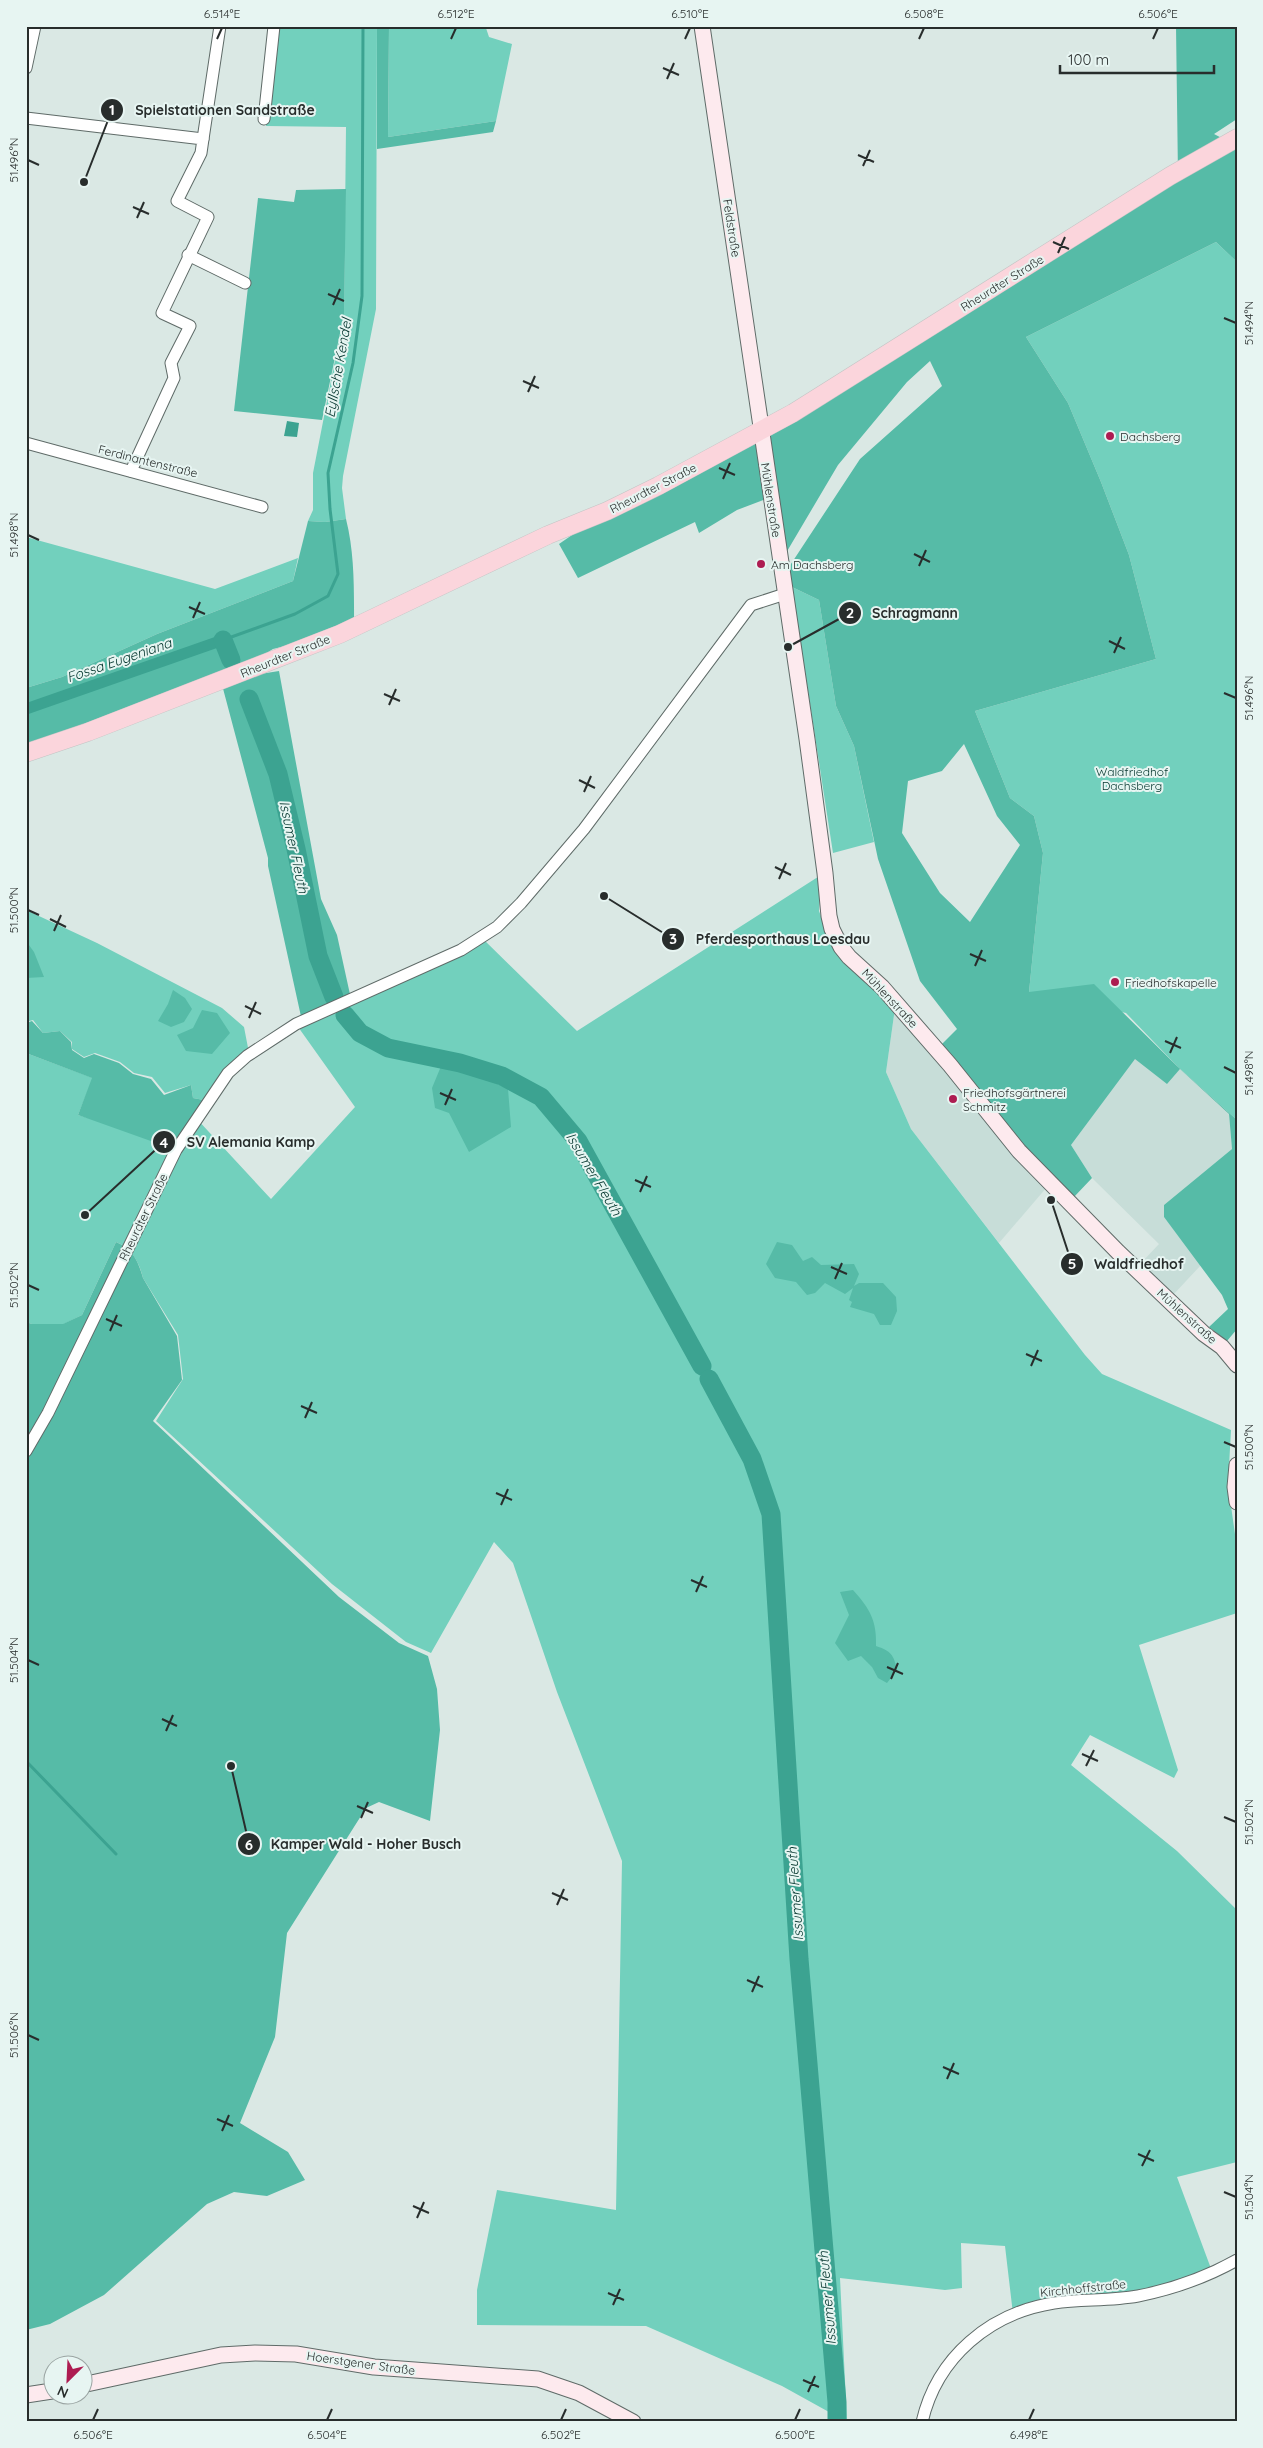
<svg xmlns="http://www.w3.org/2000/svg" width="1263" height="2448" viewBox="0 0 1263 2448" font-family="Quicksand,sans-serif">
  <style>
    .built { fill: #c7ddd8 }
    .green { fill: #72d0bd }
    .forest { fill: #56bba7; fill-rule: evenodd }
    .water { fill: #3ca391 }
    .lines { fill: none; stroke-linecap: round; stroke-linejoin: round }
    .stream { stroke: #3ca391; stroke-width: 3 }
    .canal { stroke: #3ca391; stroke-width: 11 }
    .river { stroke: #3ca391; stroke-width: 19 }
    .street-casing { stroke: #5f6b68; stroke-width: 13 }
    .secondary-casing { stroke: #5f6b68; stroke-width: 17 }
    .primary-casing { stroke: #c3c4c4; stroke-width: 19 }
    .street { stroke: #fff; stroke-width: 11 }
    .secondary { stroke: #fdeaee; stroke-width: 15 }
    .primary { stroke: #fbd5dc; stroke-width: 18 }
    .ticks { fill: none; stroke: #282d2c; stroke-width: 2 }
    .poi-dot { fill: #ad1c51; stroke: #e7f5f2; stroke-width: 2 }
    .labels { text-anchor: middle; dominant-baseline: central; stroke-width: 4; stroke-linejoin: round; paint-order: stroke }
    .street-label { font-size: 12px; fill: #282d2c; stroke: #e7f5f2 }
    .poi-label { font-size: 12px; fill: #282d2c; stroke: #e7f5f2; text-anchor: start }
    .park-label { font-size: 12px; fill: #05362e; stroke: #e7f5f2 }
    .water-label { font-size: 14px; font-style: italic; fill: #03352d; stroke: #e7f5f2 }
    .leader { fill: none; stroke: #282d2c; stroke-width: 2 }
    .callout-dot { fill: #282d2c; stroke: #e7f5f2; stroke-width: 2 }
    .mark-label { font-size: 15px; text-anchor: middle; font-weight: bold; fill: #fff }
    .callout-label { font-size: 14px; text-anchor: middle; font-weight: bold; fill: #282d2c; stroke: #e7f5f2; stroke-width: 4; stroke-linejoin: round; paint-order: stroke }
    .neatline { fill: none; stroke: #282d2c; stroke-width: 2 }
    .ticks-label { font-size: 12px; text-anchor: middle; fill: #282d2c }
  </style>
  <rect width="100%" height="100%" fill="#dae8e4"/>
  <g class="built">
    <polygon points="895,1008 1047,1187 999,1243 911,1129 886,1072"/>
    <polygon points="1135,1058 1167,1083 1180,1069 1229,1114 1232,1149 1164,1205 1164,1217 1201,1265 1172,1296 1145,1268 1143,1261 1159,1244 1092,1178 1071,1145"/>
  </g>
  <g class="green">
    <polygon points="278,26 377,26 376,309 343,476 342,488 346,519 325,522 308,521 313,510 313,473 344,314 346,127 266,126"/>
    <polygon points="389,26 479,26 486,28 489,37 512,44 496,121 388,137"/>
    <polygon points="1216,242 1237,262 1237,1120 1177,1066 1126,1013 1029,992 1043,853 1034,816 1010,798 975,711 1156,659 1129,555 1101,482 1068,403 1026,337"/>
    <polygon points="26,537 215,589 298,558 293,581 157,634 62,677 26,688"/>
    <polygon points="792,587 819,600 836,706 854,746 874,842 833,853"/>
    <path d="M821 875 819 911 827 932 895 1008 886 1072 911 1129 1085 1355 1102 1374 1231 1430 1228 1485 1237 1548V1613L1139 1645 1178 1770 1174 1778 1090 1735 1071 1765 1177 1851 1237 1910V2162L1177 2177 1213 2274 1179 2287 1013 2314 1005 2246 961 2243 962 2288 945 2290 840 2278 847 2422 782 2386 646 2326 477 2325V2290L497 2190 616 2210 622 1861 557 1692 513 1563 494 1542 431 1653 406 1642 332 1584 156 1421 183 1379 178 1335 143 1278C139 1262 132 1248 116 1242L82 1315 64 1324H32L26 1322V1053L93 1078 78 1115 102 1122 196 1118 271 1199 355 1107 296 1024 481 937 577 1031Z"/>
    <polygon points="26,910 97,943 222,1008 244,1027 249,1053 209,1101 193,1098 191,1085 165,1093 152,1077 134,1073 120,1062 95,1053 84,1057 72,1049 72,1042 60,1031 43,1033 33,1020 26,1022"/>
  </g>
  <g class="forest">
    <polygon points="377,26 389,26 388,137 496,121 493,132 377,149"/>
    <path d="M1176 26H1237V119L1214 134 1237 146V262L1216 242 1026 337 1068 403 1101 482 1129 555 1156 659 975 711 1010 798 1034 816 1043 853 1029 992 1094 984 1177 1066 1237 1120V1329L1227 1341 1209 1327 1228 1309 1222 1295 1164 1217V1205L1232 1149 1229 1114 1180 1069 1167 1084 1135 1059 1071 1145 1092 1178 1074 1197 1018 1141 941 1045 957 1029 920 981 878 859 854 746 836 706 819 600 792 587 789 567 860 459 942 386 930 361 907 382 838 465 786 553 771 497 737 510 699 533 695 522 578 578 559 544 607 511 761 430 1178 176ZM964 744 997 816 1020 845 970 922 940 893 902 833 908 781 942 771Z"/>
    <polygon points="346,189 344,314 322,420 234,411 258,198 294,202 296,190"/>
    <path d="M346 519C355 555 354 591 354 629L273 649 223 680 279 671 321 899 337 935 351 999 302 1021 268 866V858L221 681 26 749V688L62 677 157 634 293 581 308 521 325 522Z"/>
    <polygon points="26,941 34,952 44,977 26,978"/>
    <polygon points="173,990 185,998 192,1009 184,1022 171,1027 158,1021 168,1004"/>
    <polygon points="202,1010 217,1013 230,1033 212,1054 186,1051 177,1035 193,1028"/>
    <polygon points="32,1021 43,1033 60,1031 71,1042 72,1050 84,1058 94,1054 119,1063 133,1074 151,1079 164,1095 191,1085 193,1098 209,1101 176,1150 78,1115 92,1078 26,1053 26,1023"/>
    <polygon points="444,1059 508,1089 511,1127 469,1152 449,1113 435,1108 432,1088"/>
    <path d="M116 1242C133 1249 138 1261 143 1278L177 1336 182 1380 153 1421 339 1597 399 1643 428 1656 437 1689 440 1730 430 1821 379 1802 366 1808 287 1933 275 2037 240 2123 288 2152 305 2180 267 2196 234 2192 207 2204 104 2295 50 2324 26 2330V1322L32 1324H63L82 1315Z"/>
    <polygon points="777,1242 792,1245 803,1261 812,1257 821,1265 854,1264 859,1274 854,1286 859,1283 883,1283 896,1297 897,1311 891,1325 880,1325 874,1314 850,1307 852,1302 849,1300 853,1288 845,1294 825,1283 815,1293 807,1295 796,1282 775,1278 766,1264"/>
    <path d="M853 1590C870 1609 877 1621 876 1646 891 1651 894 1655 897 1670L887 1683 878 1678 872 1667 861 1656 848 1661 835 1643 849 1615 840 1592Z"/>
  </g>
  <polygon class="water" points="287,421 299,423 297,437 284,436"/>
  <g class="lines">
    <g class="stream">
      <polyline points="223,640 295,614 328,596 338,574 330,509 328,473 353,363 362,296 363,26"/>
      <polyline points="26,1761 116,1854"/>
    </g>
    <polyline class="canal" points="26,709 223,640"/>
    <g class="river">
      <polyline points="223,640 231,660"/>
      <polyline points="249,699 278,774 296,849 318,956 334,997"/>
      <polyline points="345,1015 360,1033 388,1048 460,1063 502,1076 541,1097 578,1141 702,1366"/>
      <polyline points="709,1379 752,1459 771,1514 799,1959 837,2402 837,2422"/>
    </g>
    <defs>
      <g id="street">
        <polyline points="26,68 35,26"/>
        <polyline points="26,118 203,139 201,153 177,201 208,217 162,313 190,326 171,363 174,378 131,471"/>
        <polyline points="264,119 274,26"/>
        <polyline points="203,139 220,26"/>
        <polyline points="188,255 245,283"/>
        <polyline points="26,443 262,507"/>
        <polyline points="26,1451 48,1413 176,1150 228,1073 247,1056 296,1024 461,950 497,927 521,903 584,829 751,605 785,594"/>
        <path d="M922 2422C937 2357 990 2313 1054 2303 1082 2299 1110 2301 1138 2296 1173 2289 1205 2278 1237 2260"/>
      </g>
      <g id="secondary">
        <polyline points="702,26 807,739 825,873 829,916 832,929 841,947 849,957 882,987 950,1065 1019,1151 1118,1252 1204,1334 1222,1347 1237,1365"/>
        <polyline points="1237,1465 1235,1487 1237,1502"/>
        <polyline points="82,2385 221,2355 255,2353 296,2354 374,2367 538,2379 579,2393 633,2422"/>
        <polyline points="26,2395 52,2391"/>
      </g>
      <polyline id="primary" points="26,753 88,732 340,634 548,535 607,511 658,486 793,413 1170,176 1237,138"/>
    </defs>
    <use href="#street" class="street-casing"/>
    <use href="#secondary" class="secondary-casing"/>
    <use href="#primary" class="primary-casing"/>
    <use href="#street" class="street"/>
    <use href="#secondary" class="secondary"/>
    <use href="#primary" class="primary"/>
  </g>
  <path class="ticks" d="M217 39 222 28M451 39 456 28M685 39 690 28M919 39 924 28M1153 39 1158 28M663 68 679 75M667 79 674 63M858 155 874 162M28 160 39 165M863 166 870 150M133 207 149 214M137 218 144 202M1053 242 1069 249M1058 253 1065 237M328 294 344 301M333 305 340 289M1224 318 1236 323M523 381 539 388M528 392 535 376M719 468 735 475M723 479 730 463M28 535 39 540M914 554 930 562M919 566 926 550M189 607 205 614M193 618 200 602M1109 641 1125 649M1114 653 1121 637M1224 693 1236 698M384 694 400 701M389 705 396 689M579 780 595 788M584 792 591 776M775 867 791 875M779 879 786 863M28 910 39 915M50 919 66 927M54 931 61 915M970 954 986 961M975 966 982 950M245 1006 261 1014M249 1018 256 1002M1165 1041 1181 1048M1170 1053 1177 1037M1224 1067 1236 1073M440 1093 456 1100M445 1105 452 1089M635 1180 651 1187M640 1192 647 1176M831 1267 847 1274M835 1279 842 1263M28 1285 39 1290M106 1319 122 1326M110 1331 117 1315M1026 1354 1042 1361M1031 1366 1038 1350M301 1406 317 1413M305 1418 312 1402M1224 1442 1236 1447M496 1493 512 1500M501 1505 508 1489M691 1580 707 1587M696 1592 703 1576M28 1660 39 1665M887 1667 903 1674M891 1679 898 1663M162 1719 177 1726M166 1731 173 1715M1082 1754 1098 1761M1086 1766 1094 1750M357 1806 373 1813M1224 1817 1236 1822M361 1818 368 1802M552 1893 568 1900M557 1905 564 1889M747 1980 763 1987M752 1992 759 1976M28 2035 39 2040M943 2067 959 2074M947 2079 954 2063M217 2119 233 2126M222 2131 229 2115M1138 2154 1154 2161M1142 2166 1150 2150M1224 2192 1236 2197M413 2206 429 2213M417 2218 424 2202M608 2293 624 2300M613 2305 620 2289M803 2380 819 2387M808 2392 815 2376M93 2420 98 2409M327 2420 332 2409M561 2420 566 2409M795 2420 800 2409M1029 2420 1034 2409"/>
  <g class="poi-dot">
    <circle cx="1110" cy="436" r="5"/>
    <circle cx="761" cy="564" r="5"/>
    <circle cx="1115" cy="982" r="5"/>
    <circle cx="953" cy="1099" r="5"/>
  </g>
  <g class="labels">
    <g class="street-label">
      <text transform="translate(732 228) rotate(81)">Feldstraße</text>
      <text transform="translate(1002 283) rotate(-32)">Rheurdter Straße</text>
      <text transform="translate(148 461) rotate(14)">Ferdinantenstraße</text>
      <text transform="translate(653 488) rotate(-27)">Rheurdter Straße</text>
      <text transform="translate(771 500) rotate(81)">Mühlenstraße</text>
      <text transform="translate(285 656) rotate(-22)">Rheurdter Straße</text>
      <text transform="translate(890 998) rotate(47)">Mühlenstraße</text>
      <text transform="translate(143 1217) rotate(-64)">Rheurdter Straße</text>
      <text transform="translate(1187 1316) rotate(42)">Mühlenstraße</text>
      <text transform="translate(1083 2288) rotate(-6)">Kirchhoffstraße</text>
      <text transform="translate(361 2363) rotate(8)">Hoerstgener Straße</text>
    </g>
    <g class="poi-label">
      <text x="1120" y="436">Dachsberg</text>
      <text x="771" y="564">Am Dachsberg</text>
      <text x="1125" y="982">Friedhofskapelle</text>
      <text x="963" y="1092">Friedhofsgärtnerei<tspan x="963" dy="14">Schmitz</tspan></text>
    </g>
    <g class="park-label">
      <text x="1132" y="771">Waldfriedhof<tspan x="1132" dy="14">Dachsberg</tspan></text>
    </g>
    <g class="water-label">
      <text transform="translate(338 368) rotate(-80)">Eyllsche Kendel</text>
      <text transform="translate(119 660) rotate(-19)">Fossa Eugeniana</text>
      <text transform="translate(294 847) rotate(78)">Issumer Fleuth</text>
      <text transform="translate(594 1174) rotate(59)">Issumer Fleuth</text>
      <text transform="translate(795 1894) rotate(-94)">Issumer Fleuth</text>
      <text transform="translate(827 2298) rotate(-95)">Issumer Fleuth</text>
    </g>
  </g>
  <path class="leader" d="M84 182L112 110M788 647L850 613M604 896L673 939M85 1215L164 1142M1051 1200L1072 1264M231 1766L249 1844"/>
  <g class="callout-dot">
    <circle cx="84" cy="182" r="5"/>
    <circle cx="788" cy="647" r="5"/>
    <circle cx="604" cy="896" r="5"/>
    <circle cx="85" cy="1215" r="5"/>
    <circle cx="1051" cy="1200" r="5"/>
    <circle cx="231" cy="1766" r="5"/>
    <circle cx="112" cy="110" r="12"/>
    <circle cx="850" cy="613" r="12"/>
    <circle cx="673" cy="939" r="12"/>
    <circle cx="164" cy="1142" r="12"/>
    <circle cx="1072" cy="1264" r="12"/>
    <circle cx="249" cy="1844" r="12"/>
  </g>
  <g class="mark-label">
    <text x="112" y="115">1</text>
    <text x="850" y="618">2</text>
    <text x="673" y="944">3</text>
    <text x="164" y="1148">4</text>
    <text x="1072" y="1269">5</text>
    <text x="249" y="1850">6</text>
  </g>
  <g class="callout-label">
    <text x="225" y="115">Spielstationen Sandstraße</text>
    <text x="915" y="618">Schragmann</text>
    <text x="783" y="944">Pferdesporthaus Loesdau</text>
    <text x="251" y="1147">SV Alemania Kamp</text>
    <text x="1139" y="1269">Waldfriedhof</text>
    <text x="366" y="1849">Kamper Wald - Hoher Busch</text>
  </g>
  <rect width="1263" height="2448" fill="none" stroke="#e7f5f2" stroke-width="55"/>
  <g transform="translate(68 2380) rotate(204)"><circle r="24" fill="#e7f5f2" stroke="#9ba5a3"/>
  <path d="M0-4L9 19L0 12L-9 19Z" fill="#ad1c51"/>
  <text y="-8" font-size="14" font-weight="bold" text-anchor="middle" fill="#282d2c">N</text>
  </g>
  <path d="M1060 65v8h154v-8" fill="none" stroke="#282d2c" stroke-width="2.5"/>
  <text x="1068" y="65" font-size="15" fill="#282d2c" stroke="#e7f5f2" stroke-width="4" paint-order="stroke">100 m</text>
  <rect x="28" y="28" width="1208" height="2392" class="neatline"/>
  <g class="ticks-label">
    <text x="222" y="18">6.514°E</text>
    <text x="456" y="18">6.512°E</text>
    <text x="690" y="18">6.510°E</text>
    <text x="924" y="18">6.508°E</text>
    <text x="1158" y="18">6.506°E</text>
    <text transform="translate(14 160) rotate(-90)" y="4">51.496°N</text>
    <text transform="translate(1249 323) rotate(-90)" y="4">51.494°N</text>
    <text transform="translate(14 535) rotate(-90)" y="4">51.498°N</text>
    <text transform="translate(1249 698) rotate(-90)" y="4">51.496°N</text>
    <text transform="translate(14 910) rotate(-90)" y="4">51.500°N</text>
    <text transform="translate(1249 1073) rotate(-90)" y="4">51.498°N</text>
    <text transform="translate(14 1285) rotate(-90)" y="4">51.502°N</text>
    <text transform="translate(1249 1447) rotate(-90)" y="4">51.500°N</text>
    <text transform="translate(14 1660) rotate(-90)" y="4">51.504°N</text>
    <text transform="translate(1249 1822) rotate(-90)" y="4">51.502°N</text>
    <text transform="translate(14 2035) rotate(-90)" y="4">51.506°N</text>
    <text transform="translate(1249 2197) rotate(-90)" y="4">51.504°N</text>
    <text x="93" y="2439">6.506°E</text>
    <text x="327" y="2439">6.504°E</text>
    <text x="561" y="2439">6.502°E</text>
    <text x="795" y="2439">6.500°E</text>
    <text x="1029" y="2439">6.498°E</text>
  </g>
</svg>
